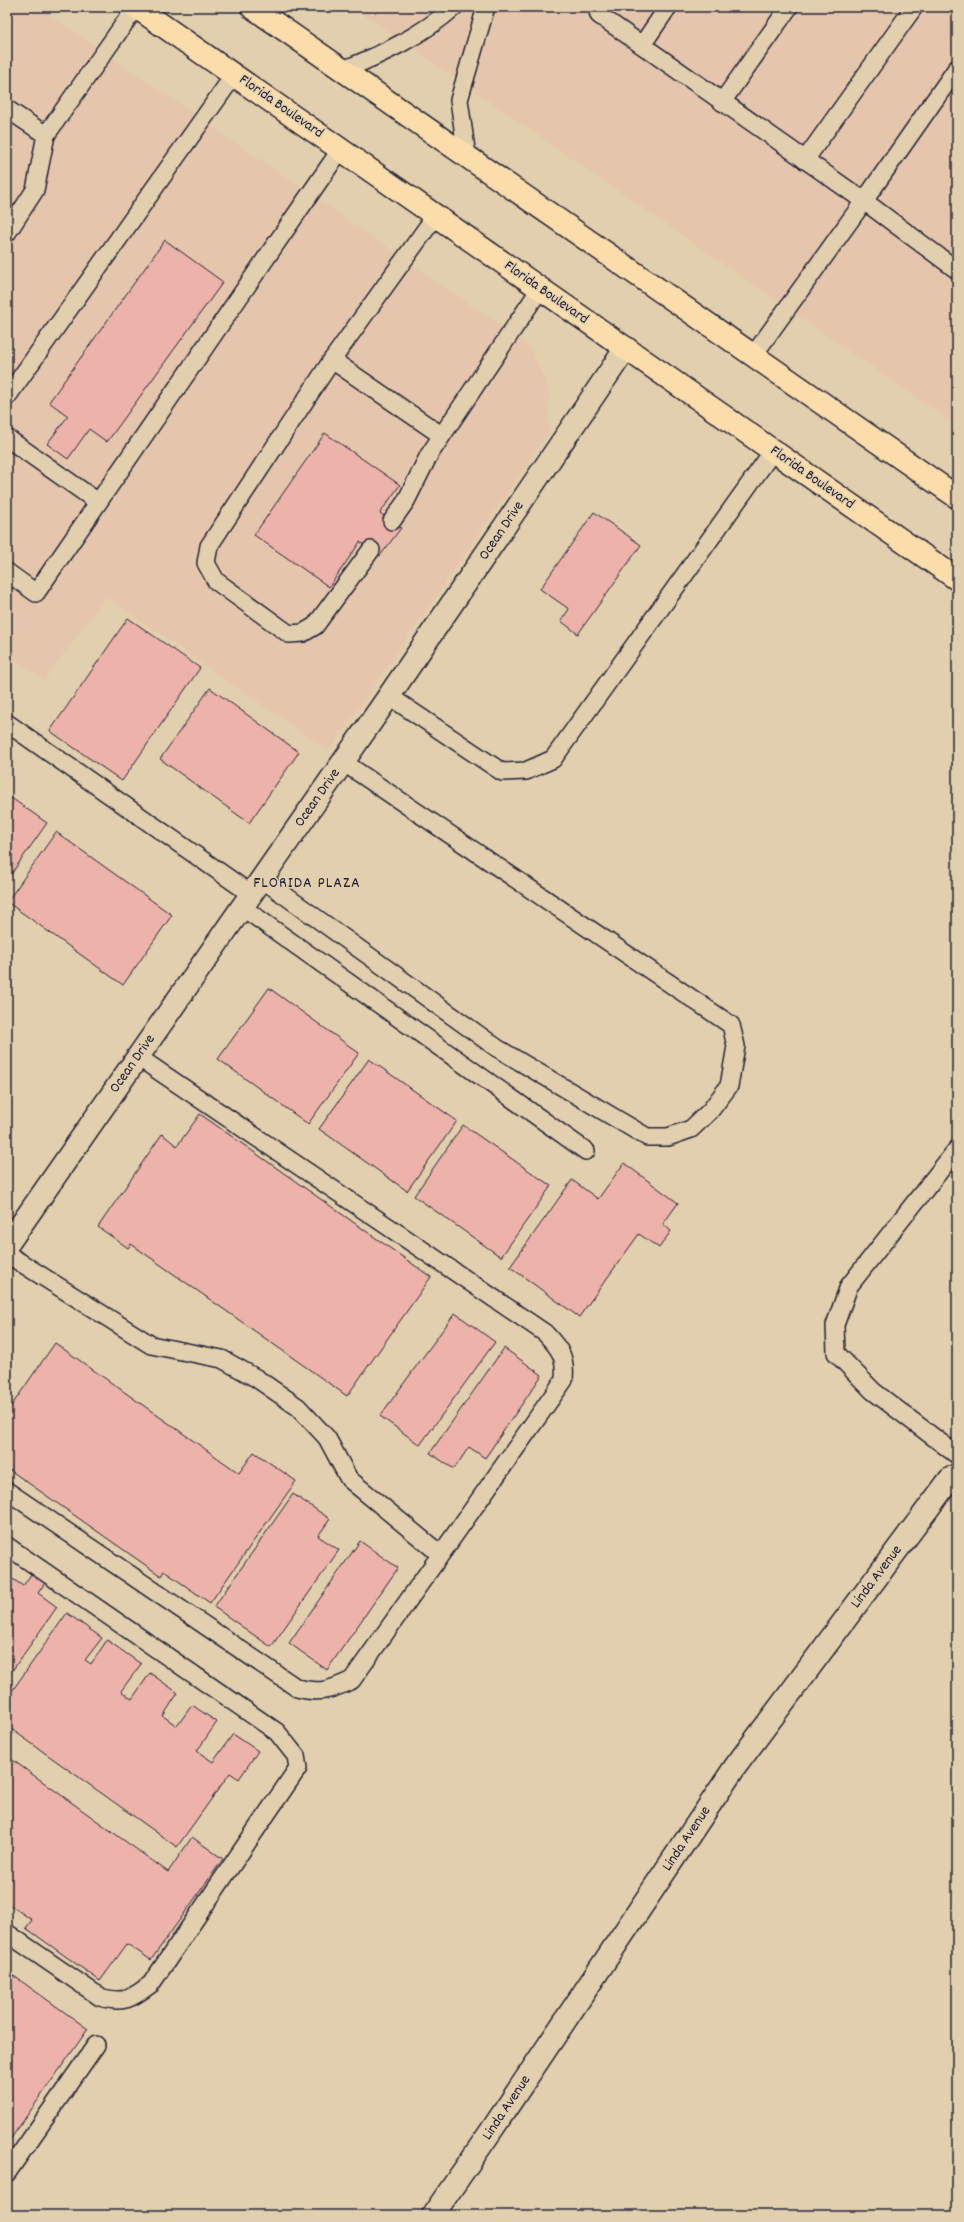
<svg xmlns="http://www.w3.org/2000/svg" width="964" height="2222" viewBox="0 0 964 2222" font-family="Dekko,sans-serif">
  <style>
    .built { fill: #e5c6ac }
    .building { fill: #edb2a9; stroke: #22223b }
    .lines { fill: none; stroke-linecap: round; stroke-linejoin: round }
    .service-casing { stroke: #22223b; stroke-width: 20 }
    .minor-casing { stroke: #22223b; stroke-width: 25 }
    .primary-casing { stroke: #22223b; stroke-width: 25 }
    .service { stroke: #e2cfad; stroke-width: 17 }
    .minor { stroke: #e2cfad; stroke-width: 22 }
    .primary { stroke: #fbddab; stroke-width: 22 }
    .labels { text-anchor: middle; dominant-baseline: central; stroke-width: 3; stroke-linejoin: round; paint-order: stroke }
    .street-label { font-size: 15px; fill: #22223b; stroke: #e2cfad }
    .neighbourhood-label { font-size: 16px; letter-spacing: 1px; fill: #22223b; stroke: #e2cfad }
  </style>
  <rect width="100%" height="100%" fill="#e2cfad"/>
  <filter id="ink" filterUnits="userSpaceOnUse"><feTurbulence type="fractalNoise" baseFrequency=".025" numOctaves="2"/><feDisplacementMap in="SourceGraphic" scale="8" xChannelSelector="R" yChannelSelector="G"/><feConvolveMatrix kernelMatrix="1 2 1 2 8 2 1 2 1" color-interpolation-filters="sRGB"/></filter>
  <g filter="url(#ink)">
    <g class="built">
      <polygon points="7,7 39,7 529,345 549,390 549,432 329,751 106,597 44,680 7,654"/>
      <polygon points="353,7 957,7 957,426"/>
    </g>
    <g class="building">
      <polygon points="165,240 223,282 107,442 89,429 68,459 47,444 68,416 49,402"/>
      <polygon points="325,433 400,485 380,513 401,528 380,556 360,542 329,587 254,535"/>
      <polygon points="594,512 641,545 578,634 561,621 569,609 540,589"/>
      <polygon points="128,618 200,668 122,781 50,731"/>
      <polygon points="210,688 299,752 249,823 160,759"/>
      <polygon points="7,795 47,823 7,880"/>
      <polygon points="56,832 172,915 123,985 7,902"/>
      <polygon points="269,988 359,1053 308,1124 218,1059"/>
      <polygon points="369,1059 457,1121 407,1191 319,1129"/>
      <polygon points="200,1114 431,1277 347,1396 131,1244 128,1248 98,1227 162,1134 177,1146"/>
      <polygon points="463,1125 551,1186 501,1257 414,1196"/>
      <polygon points="624,1163 678,1203 663,1224 671,1231 659,1248 639,1234 579,1317 510,1267 572,1180 598,1199"/>
      <polygon points="455,1313 495,1342 420,1445 380,1416"/>
      <polygon points="55,1343 239,1473 254,1452 296,1481 210,1603 164,1571 161,1576 7,1468 7,1412"/>
      <polygon points="504,1348 542,1375 485,1458 469,1447 454,1469 430,1453"/>
      <polygon points="293,1494 330,1519 318,1536 339,1550 271,1647 214,1607"/>
      <polygon points="360,1541 398,1568 327,1670 289,1643"/>
      <polygon points="34,1570 47,1580 38,1593 57,1607 7,1678 7,1575 23,1586"/>
      <polygon points="67,1613 102,1638 85,1660 91,1664 107,1640 141,1664 121,1691 132,1699 150,1673 178,1693 163,1716 177,1726 192,1705 217,1722 197,1751 213,1762 233,1734 258,1751 239,1779 230,1773 177,1847 7,1726 7,1698"/>
      <polygon points="7,1756 168,1872 192,1837 223,1859 151,1960 127,1944 100,1981 26,1928 32,1920 7,1903 9,1870 7,1869"/>
      <polygon points="7,1971 88,2029 7,2144"/>
    </g>
    <g class="lines">
      <defs>
        <g id="service">
          <polyline points="597,7 599,15 864,201 753,356"/>
          <polyline points="642,45 668,7"/>
          <polyline points="957,68 864,201 957,270"/>
          <path d="M343 70C383 54 421 36 454 7"/>
          <polyline points="722,102 789,7"/>
          <polyline points="7,109 46,135 136,7"/>
          <polyline points="467,156 459,100 486,7"/>
          <polyline points="805,160 914,7"/>
          <polyline points="7,233 35,190 46,135"/>
          <polyline points="332,360 441,435"/>
          <polyline points="7,397 234,75"/>
          <polyline points="7,438 98,502"/>
          <polyline points="392,521 406,501 429,455 540,289"/>
          <polyline points="371,550 315,626 303,633 289,634 216,581 206,563 209,546 332,360 436,215"/>
          <polyline points="7,572 36,593 341,149"/>
          <polyline points="389,696 502,772 526,771 553,759 773,451"/>
          <polyline points="7,723 251,894"/>
          <polyline points="262,879 497,1048 647,1137 668,1137 691,1129 710,1111 729,1086 736,1046 731,1025 343,762"/>
          <polyline points="242,907 586,1151"/>
          <polyline points="957,1149 849,1286 835,1325 836,1353 873,1391 957,1455"/>
          <polyline points="7,1254 151,1345 222,1359 256,1378 298,1407 327,1438 349,1479 440,1554"/>
          <path d="M7 1491 297 1688C320 1694 331 1690 352 1680L564 1380C566 1357 561 1350 545 1333L138 1057"/>
          <path d="M7 1546 277 1732 296 1756 298 1768 151 1984C131 1999 124 2004 100 1997L7 1933"/>
          <polyline points="7,2173 96,2045"/>
        </g>
        <g id="minor">
          <polyline points="7,1245 389,696 626,348"/>
          <polyline points="433,2215 489,2134 735,1767 950,1479 957,1475"/>
        </g>
        <g id="primary">
          <polyline points="136,7 957,579"/>
          <polyline points="252,7 957,497"/>
        </g>
      </defs>
      <use href="#service" class="service-casing"/>
      <use href="#minor" class="minor-casing"/>
      <use href="#primary" class="primary-casing"/>
      <use href="#service" class="service"/>
      <use href="#minor" class="minor"/>
      <use href="#primary" class="primary"/>
    </g>
  </g>
  <g class="labels">
    <g class="street-label">
      <text transform="translate(281 107) rotate(35)">Florida Boulevard</text>
      <text transform="translate(546 293) rotate(35)">Florida Boulevard</text>
      <text transform="translate(812 478) rotate(35)">Florida Boulevard</text>
      <text transform="translate(502 531) rotate(-56)">Ocean Drive</text>
      <text transform="translate(318 798) rotate(-55)">Ocean Drive</text>
      <text transform="translate(133 1064) rotate(-55)">Ocean Drive</text>
      <text transform="translate(877 1577) rotate(-53)">Linda Avenue</text>
      <text transform="translate(687 1839) rotate(-56)">Linda Avenue</text>
      <text transform="translate(507 2108) rotate(-56)">Linda Avenue</text>
    </g>
    <g class="neighbourhood-label">
      <text x="307" y="883">FLORIDA PLAZA</text>
    </g>
  </g>
  <rect width="964" height="2222" fill="none" stroke="#e2cfad" stroke-width="24"/>
  <rect x="12" y="12" width="940" height="2198" fill="none" stroke="#22223b" stroke-width="1.5" filter="url(#ink)"/>
</svg>
